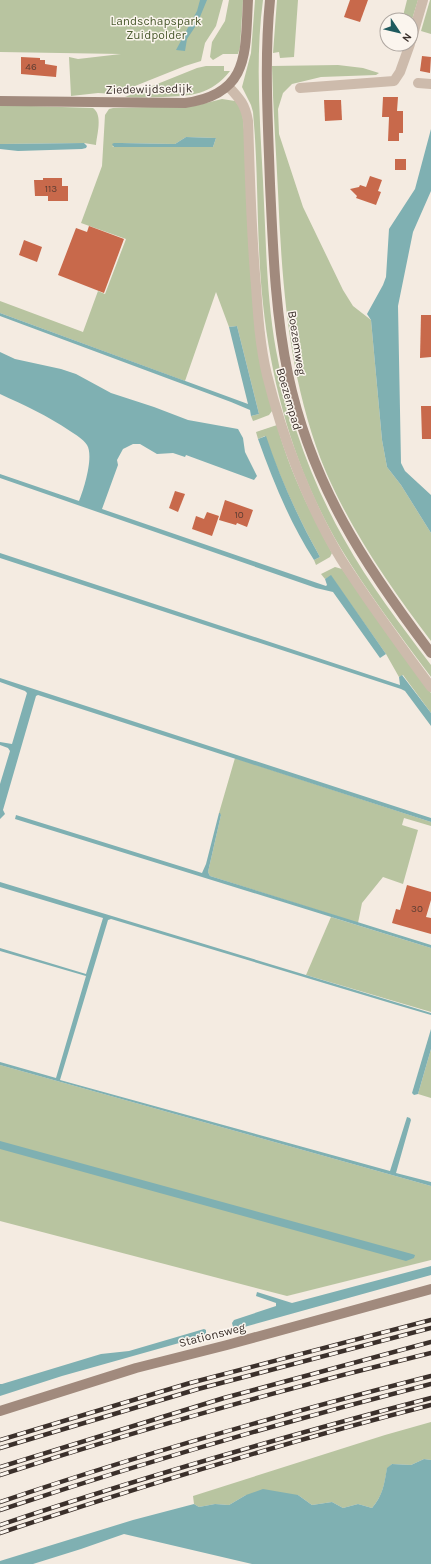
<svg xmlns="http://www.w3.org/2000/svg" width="431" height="1564" viewBox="0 0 431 1564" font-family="Karla,sans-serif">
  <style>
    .green { fill: #b8c4a0; fill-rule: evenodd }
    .water { fill: #7fb0b2 }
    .building { fill: #c8694b }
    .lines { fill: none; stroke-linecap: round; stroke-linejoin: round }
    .street { stroke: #cdbbac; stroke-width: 10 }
    .secondary { stroke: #a18a7d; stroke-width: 10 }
    .rail-casing { stroke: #3b302b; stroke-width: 4.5 }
    .rail { stroke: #fbf5ee; stroke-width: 3; stroke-dasharray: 9; stroke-linecap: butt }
    .labels { text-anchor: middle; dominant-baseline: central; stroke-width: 3; stroke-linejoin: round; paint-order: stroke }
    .number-label { font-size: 10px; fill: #5e3e33 }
    .park-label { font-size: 12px; fill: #4a5a2e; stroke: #fbf5ee }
    .street-label { font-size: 12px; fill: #3b302b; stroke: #fbf5ee }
  </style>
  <rect width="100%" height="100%" fill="#f4ebe1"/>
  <g class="green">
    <polygon points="0,0 223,0 216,26 205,43 201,61 185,66 115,94 98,93 71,96 69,57 78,59 121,54 0,52"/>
    <polygon points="229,0 243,0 240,47 238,54 223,54 213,60 210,57 212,42 225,21"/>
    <path d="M255 0H263C255 59 260 121 263 181 266 237 266 294 276 350 288 416 311 481 344 539 369 584 400 624 431 665V677C399 634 367 592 340 547 296 473 272 389 263 304 256 240 259 176 253 112L251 105 242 87 251 53Z"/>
    <polygon points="277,0 298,0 294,57 280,58 279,52 273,53"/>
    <polygon points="407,0 418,0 411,23 411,20 402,20"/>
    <polygon points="430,0 431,0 431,34 421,31"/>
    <path d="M338 65 363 68 379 73 376 75 321 77 292 84 283 93 278 109 279 134 303 207 343 290 353 306 371 320 382 440 387 467 401 485 431 533V641C391 588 353 534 326 472 289 383 282 287 278 192 276 150 273 108 272 66Z"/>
    <path d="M206 66H224V71H230C211 95 191 96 163 97 150 97 137 98 125 97L197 68Z"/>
    <path d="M222 99 235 101 242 109 272 411 269 415 253 421 251 416 259 414 237 326 229 327 216 292 185 381 0 313V301L83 332 98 291 105 294 126 239 81 223 102 166 105 115 109 109 113 108 194 106ZM186 137 216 138 213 147H112L121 143 175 144Z"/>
    <path d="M0 105 93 108C103 115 97 134 96 145L84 143 0 144Z"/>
    <path d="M277 425C289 470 310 512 332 553L330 557 316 565 314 560 320 557C298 518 280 478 265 436L258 439 256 432Z"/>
    <polygon points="335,567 342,569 431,693 431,713 403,675 399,677 386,654 331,576 325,579 321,574"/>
    <polygon points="235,758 431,822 431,826 404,818 402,825 418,830 403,884 383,877 362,903 358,923 210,876 208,872 221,815 219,813"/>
    <polygon points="331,917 431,948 431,1012 306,975"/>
    <polygon points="431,1049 431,1098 418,1094"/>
    <polygon points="0,1065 431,1186 431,1260 287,1296 0,1221"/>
    <path d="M431 1422V1460L424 1459 411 1465 392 1464 387 1469C384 1485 383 1495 372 1508L358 1504 343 1508 332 1502 312 1505 298 1495H246L229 1505 215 1504 199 1507 194 1504 193 1496 385 1435Z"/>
  </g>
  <g class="water">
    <polygon points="200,0 207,0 197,24 187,39 185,51 176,50 197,11"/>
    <polygon points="431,129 431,191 413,232 398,306 401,463 405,471 431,495 431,533 401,485 387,467 382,440 371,320 367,314 383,285 386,277 389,229 415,189"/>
    <polygon points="186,137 216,138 213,147 114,147 112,144 114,143 121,143 175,144"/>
    <polygon points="84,143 87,146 86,148 82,149 18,151 0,149 0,144"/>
    <polygon points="0,313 248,404 229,327 237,326 259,414 251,416 250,410 231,402 0,316"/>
    <path d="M0 352 15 359 61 369 76 374 111 393 154 407 188 420 238 429 243 438 245 452 257 476 254 480 186 455 185 457 173 453 157 454 140 444H133L123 449 117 460 118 465 102 509 326 586 327 585 325 579 331 575 386 654 380 658 333 592 316 588 0 478V474L79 501C84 489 94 456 87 445 83 439 76 435 70 431 48 416 24 405 0 394Z"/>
    <path d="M266 436C280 478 298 518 320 557L314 560C290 523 273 481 258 439Z"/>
    <polygon points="0,553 400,685 399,677 402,675 431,713 431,726 405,691 401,689 0,558"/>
    <polygon points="0,678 431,818 431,822 38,695 36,696 3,810 5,814 0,819 0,784 10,751 8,748 0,745 0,742 12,744 27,693 25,691 0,682"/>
    <polygon points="219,813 220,813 221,815 208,872 210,876 431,945 431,948 15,819 16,815 202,873 206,864"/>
    <polygon points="0,882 431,1013 431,1015 397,1005 111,919 108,920 60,1080 390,1171 407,1117 410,1118 411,1120 396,1173 431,1182 431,1186 0,1065 0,1062 56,1078 86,976 0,951 0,948 86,974 103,918 0,887"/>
    <polygon points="431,1029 431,1049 418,1094 414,1095 412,1093"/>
    <polygon points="0,1141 412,1254 415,1255 414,1258 406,1261 0,1149"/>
    <polygon points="431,1266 431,1275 237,1329 233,1327 232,1323 234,1320 276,1306 276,1303 256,1296 257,1292 292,1303"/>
    <polygon points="204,1329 206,1330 206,1333 204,1336 62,1376 0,1396 0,1384 2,1384 101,1354 129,1351"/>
    <path d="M424 1459 431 1460V1564H252L124 1534 81 1549 33 1564H0V1561L133 1520 194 1504 199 1507 215 1504 229 1505 246 1495 263 1489 298 1495 312 1505 332 1502 343 1508 358 1504 372 1508C383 1495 384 1485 387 1468L392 1464 411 1465Z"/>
  </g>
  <g class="building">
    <polygon points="350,0 368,0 360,22 344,17"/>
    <polygon points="422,56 431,57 430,73 420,71"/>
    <polygon points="21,57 40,58 40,60 45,60 45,64 57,66 56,77 21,74"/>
    <polygon points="383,97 398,97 397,111 403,111 403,133 399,133 399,141 388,141 389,117 382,117"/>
    <polygon points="324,100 341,100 342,120 325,121"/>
    <rect x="395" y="159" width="11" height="11"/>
    <polygon points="370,176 382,180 378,191 381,192 376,205 356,198 357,196 350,189 359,187 360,185 366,187"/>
    <polygon points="43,178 62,178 62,186 68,186 68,201 48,201 48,196 35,196 34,180 43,180"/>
    <polygon points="89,226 124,239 104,293 58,275 76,228 87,232"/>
    <polygon points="24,240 42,247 37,262 19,255"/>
    <polygon points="421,315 431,315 431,357 420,358"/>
    <polygon points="421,406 431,406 431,439 422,439"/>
    <polygon points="175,491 185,494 178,512 169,508"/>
    <polygon points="225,500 253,510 247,527 237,523 236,525 219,520"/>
    <polygon points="207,512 219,516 212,536 192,529 196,516 204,519"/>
    <polygon points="407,885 431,892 431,900 426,917 431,918 431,934 392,923 396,909 400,910"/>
  </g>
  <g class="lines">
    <g class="street">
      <polyline points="411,41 423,0"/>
      <polyline points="418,83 431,84"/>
      <path d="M228 86C240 99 245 104 248 121 250 176 251 231 256 286 258 316 260 346 267 375 282 436 308 505 341 559 369 603 400 645 431 687"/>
      <polyline points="300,88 394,81 400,72 410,44"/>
    </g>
    <g class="secondary">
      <path d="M270 0C264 61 268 123 270 184 273 248 275 312 288 374 311 484 365 566 431 653"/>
      <path d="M0 101 185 103C250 94 245 53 248 0"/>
      <polyline points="0,1411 136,1368 227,1345 431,1289"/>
    </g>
    <defs>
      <g id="rail">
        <polyline points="0,1440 190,1383 431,1320"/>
        <polyline points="0,1448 198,1389 431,1328"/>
        <polyline points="0,1467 224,1398 431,1342"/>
        <path d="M0 1475C142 1429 286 1388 431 1353"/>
        <path d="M0 1502C142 1454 286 1413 431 1376"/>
        <path d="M0 1510C142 1463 286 1421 431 1384"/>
        <path d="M0 1525C142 1477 286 1436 431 1398"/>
        <path d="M0 1533C142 1486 286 1442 431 1405"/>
      </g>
    </defs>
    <use href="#rail" class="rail-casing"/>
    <use href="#rail" class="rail"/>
  </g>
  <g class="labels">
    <g class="number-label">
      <text x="31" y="67">46</text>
      <text x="51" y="189">113</text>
      <text x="239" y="515">10</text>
      <text x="417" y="909">30</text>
    </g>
    <g class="park-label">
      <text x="156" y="21">Landschapspark<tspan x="156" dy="14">Zuidpolder</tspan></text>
    </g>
    <g class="street-label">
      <text transform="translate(149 89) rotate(-1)">Ziedewijdsedijk</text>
      <text transform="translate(297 343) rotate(81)">Boezemweg</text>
      <text transform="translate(289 399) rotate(74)">Boezempad</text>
      <text transform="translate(212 1335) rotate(-14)">Stationsweg</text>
    </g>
  </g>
  <g transform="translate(399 32) rotate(125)"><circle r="19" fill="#fbf5ee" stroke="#aea6a0"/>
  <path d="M0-3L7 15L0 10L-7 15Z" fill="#1f5a5e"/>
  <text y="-6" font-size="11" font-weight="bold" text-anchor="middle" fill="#3b302b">N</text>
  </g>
</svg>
